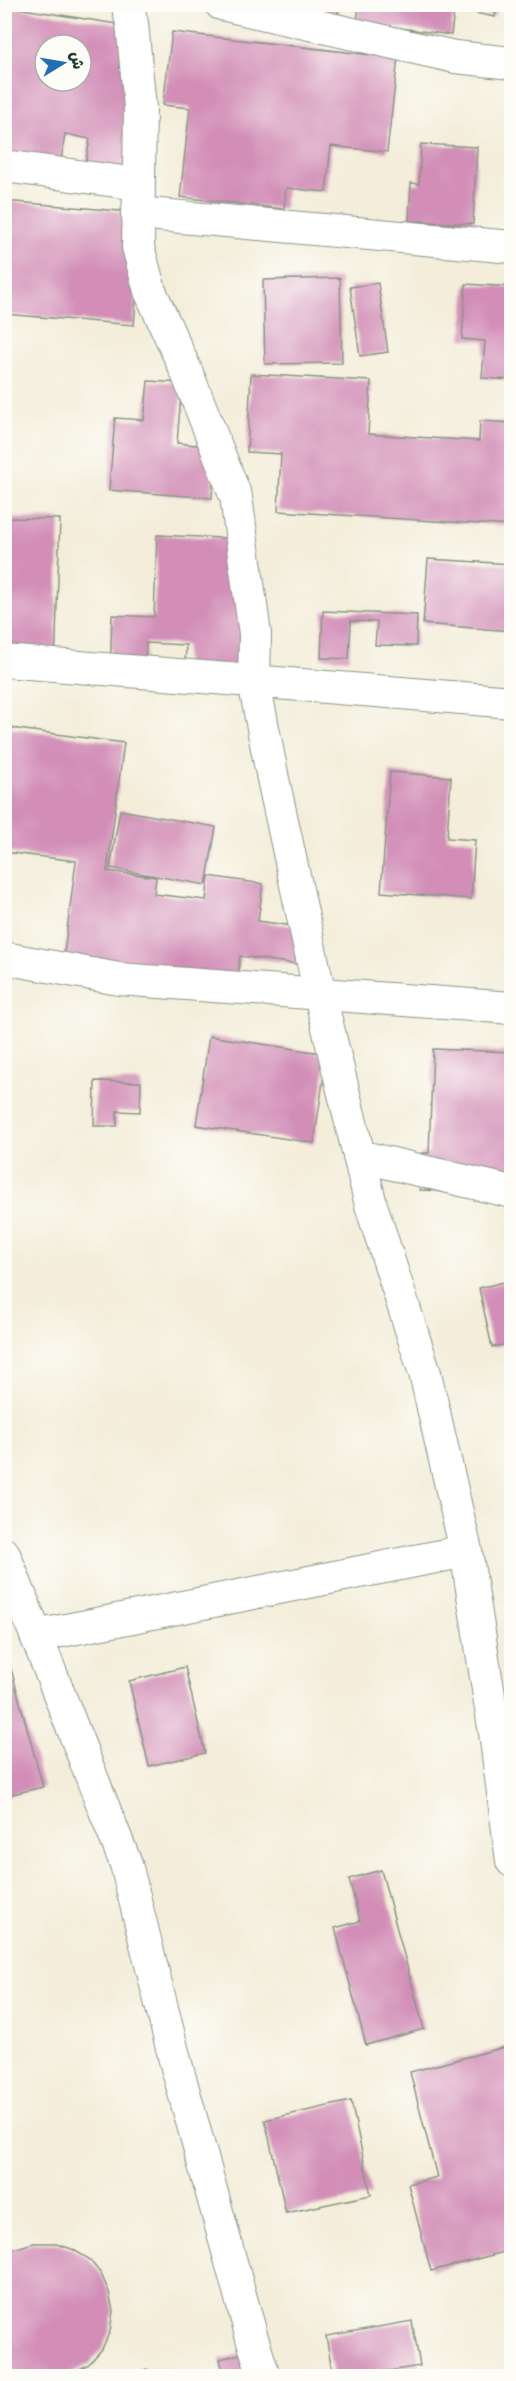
<svg xmlns="http://www.w3.org/2000/svg" width="516" height="2381" viewBox="0 0 516 2381" font-family="Caveat,'Playpen Sans Arabic',sans-serif">
  <style>
    .building { fill: #d28eb7; fill-rule: evenodd }
    .lines { fill: none; stroke-linecap: round; stroke-linejoin: round }
    .street-casing { stroke: #899586; stroke-width: 34 }
    .street { stroke: #fff; stroke-width: 32 }
  </style>
  <rect width="100%" height="100%" fill="#fdfcf7"/>
  <filter id="ink" filterUnits="userSpaceOnUse"><feTurbulence type="fractalNoise" baseFrequency=".0167" numOctaves="2"/><feDisplacementMap in="SourceGraphic" scale="12" xChannelSelector="R" yChannelSelector="G"/><feConvolveMatrix kernelMatrix="1 2 1 2 8 2 1 2 1" color-interpolation-filters="sRGB"/></filter>
  <filter id="wash" filterUnits="userSpaceOnUse"><feTurbulence type="fractalNoise" baseFrequency=".008" numOctaves="4" result="noise"/><feDisplacementMap in="SourceGraphic" scale="24" xChannelSelector="R" yChannelSelector="G"/><feGaussianBlur stdDeviation="1.35" result="paint"/><feColorMatrix in="noise" values="0 0 0 0 0 0 0 0 0 0 0 0 0 0 0 0 0 1.4 0 .05"/><feComposite in="paint" operator="in"/></filter>
  <g filter="url(#wash)">
    <rect width="100%" height="100%" fill="#f3edd9"/>
    <g id="blocks">
      <g class="building">
        <polygon points="193,4 339,4 338,18 193,6"/>
        <polygon points="359,4 455,4 451,35 357,22"/>
        <polygon points="466,4 497,4 495,17 465,11"/>
        <path d="M4 6 129 26 132 178 84 170 90 139 65 134 60 168 4 159V120L8 97 4 96ZM45 45H81V81H45Z"/>
        <polygon points="172,32 398,58 387,152 331,146 326,192 286,188 284,209 180,197 190,108 163,105"/>
        <polygon points="421,144 477,147 473,224 409,221 411,183 419,184"/>
        <polygon points="4,201 143,213 134,325 4,314"/>
        <polygon points="340,278 342,363 265,364 263,280"/>
        <polygon points="378,283 388,352 360,356 350,287"/>
        <polygon points="466,284 512,287 512,380 482,378 485,341 462,339"/>
        <polygon points="251,374 371,381 368,434 479,441 480,421 512,423 512,526 278,511 281,454 247,452"/>
        <polygon points="148,381 182,383 177,443 215,447 212,498 109,490 115,418 144,420"/>
        <polygon points="4,518 60,519 55,666 4,664"/>
        <polygon points="157,535 244,539 259,680 185,667 186,645 146,643 144,679 110,677 112,615 154,617"/>
        <polygon points="428,559 512,564 512,631 423,624"/>
        <polygon points="323,611 417,615 416,646 375,645 377,622 351,621 349,659 321,658"/>
        <polygon points="10,728 124,743 107,871 156,877 154,894 206,900 209,876 263,884 258,921 307,928 302,965 240,956 236,992 62,969 76,861 4,852 4,768"/>
        <polygon points="390,772 451,777 447,838 475,840 471,899 381,892"/>
        <polygon points="120,810 216,827 206,885 110,868"/>
        <polygon points="209,1036 327,1054 314,1143 196,1125"/>
        <polygon points="433,1049 512,1052 512,1193 420,1190 421,1153 429,1153"/>
        <polygon points="95,1081 141,1082 140,1112 117,1111 117,1126 94,1126"/>
        <polygon points="512,1280 512,1343 492,1347 479,1288"/>
        <polygon points="4,1643 43,1787 4,1796"/>
        <polygon points="185,1667 205,1753 149,1766 129,1681"/>
        <polygon points="381,1870 424,2029 366,2045 335,1928 360,1921 349,1879"/>
        <polygon points="509,2046 512,2054 512,2250 431,2271 408,2184 437,2177 410,2072"/>
        <polygon points="351,2101 371,2195 286,2213 265,2120"/>
        <polygon points="33,2243 53,2243 72,2249 89,2259 101,2274 109,2292 113,2311 110,2331 102,2349 89,2364 67,2376 20,2376 4,2368 4,2255 14,2249"/>
        <polygon points="412,2321 420,2366 358,2376 333,2376 326,2336"/>
        <polygon points="249,2352 254,2375 224,2376 220,2359"/>
        <polygon points="147,2369 149,2376 126,2376"/>
      </g>
    </g>
  </g>
  <g filter="url(#ink)">
    <use href="#blocks" fill-opacity="0" stroke="#899586" stroke-width="1.5"/>
    <g class="lines">
      <defs>
        <g id="street">
          <polyline points="127,4 132,23 140,108 138,247 150,291 187,373 236,497 255,634 254,682 273,779 320,995 371,1205 425,1373 466,1551 496,1740 512,1861"/>
          <polyline points="221,4 455,57 512,63"/>
          <polyline points="4,166 138,184"/>
          <polyline points="137,213 512,247"/>
          <polyline points="4,661 512,702"/>
          <polyline points="4,958 119,979 512,1008"/>
          <polyline points="359,1156 512,1192"/>
          <polyline points="4,1554 126,1864 175,2060 252,2338 264,2376"/>
          <polyline points="36,1636 466,1551"/>
        </g>
      </defs>
      <use href="#street" class="street-casing"/>
      <use href="#street" class="street"/>
    </g>
  </g>
  <rect width="516" height="2381" fill="none" stroke="#fdfcf7" stroke-width="24"/>
  <g transform="translate(63 63) rotate(79)"><circle r="28" fill="#fdfcf7" stroke="#a4b0a9" stroke-width="1.5"/>
  <path d="M0-4.5L10 22L0 15L-10 22Z" fill="#1f6fb2"/>
  <text y="-9" font-size="16" font-weight="bold" text-anchor="middle" fill="#1f3d34">ش</text>
  </g>
</svg>
